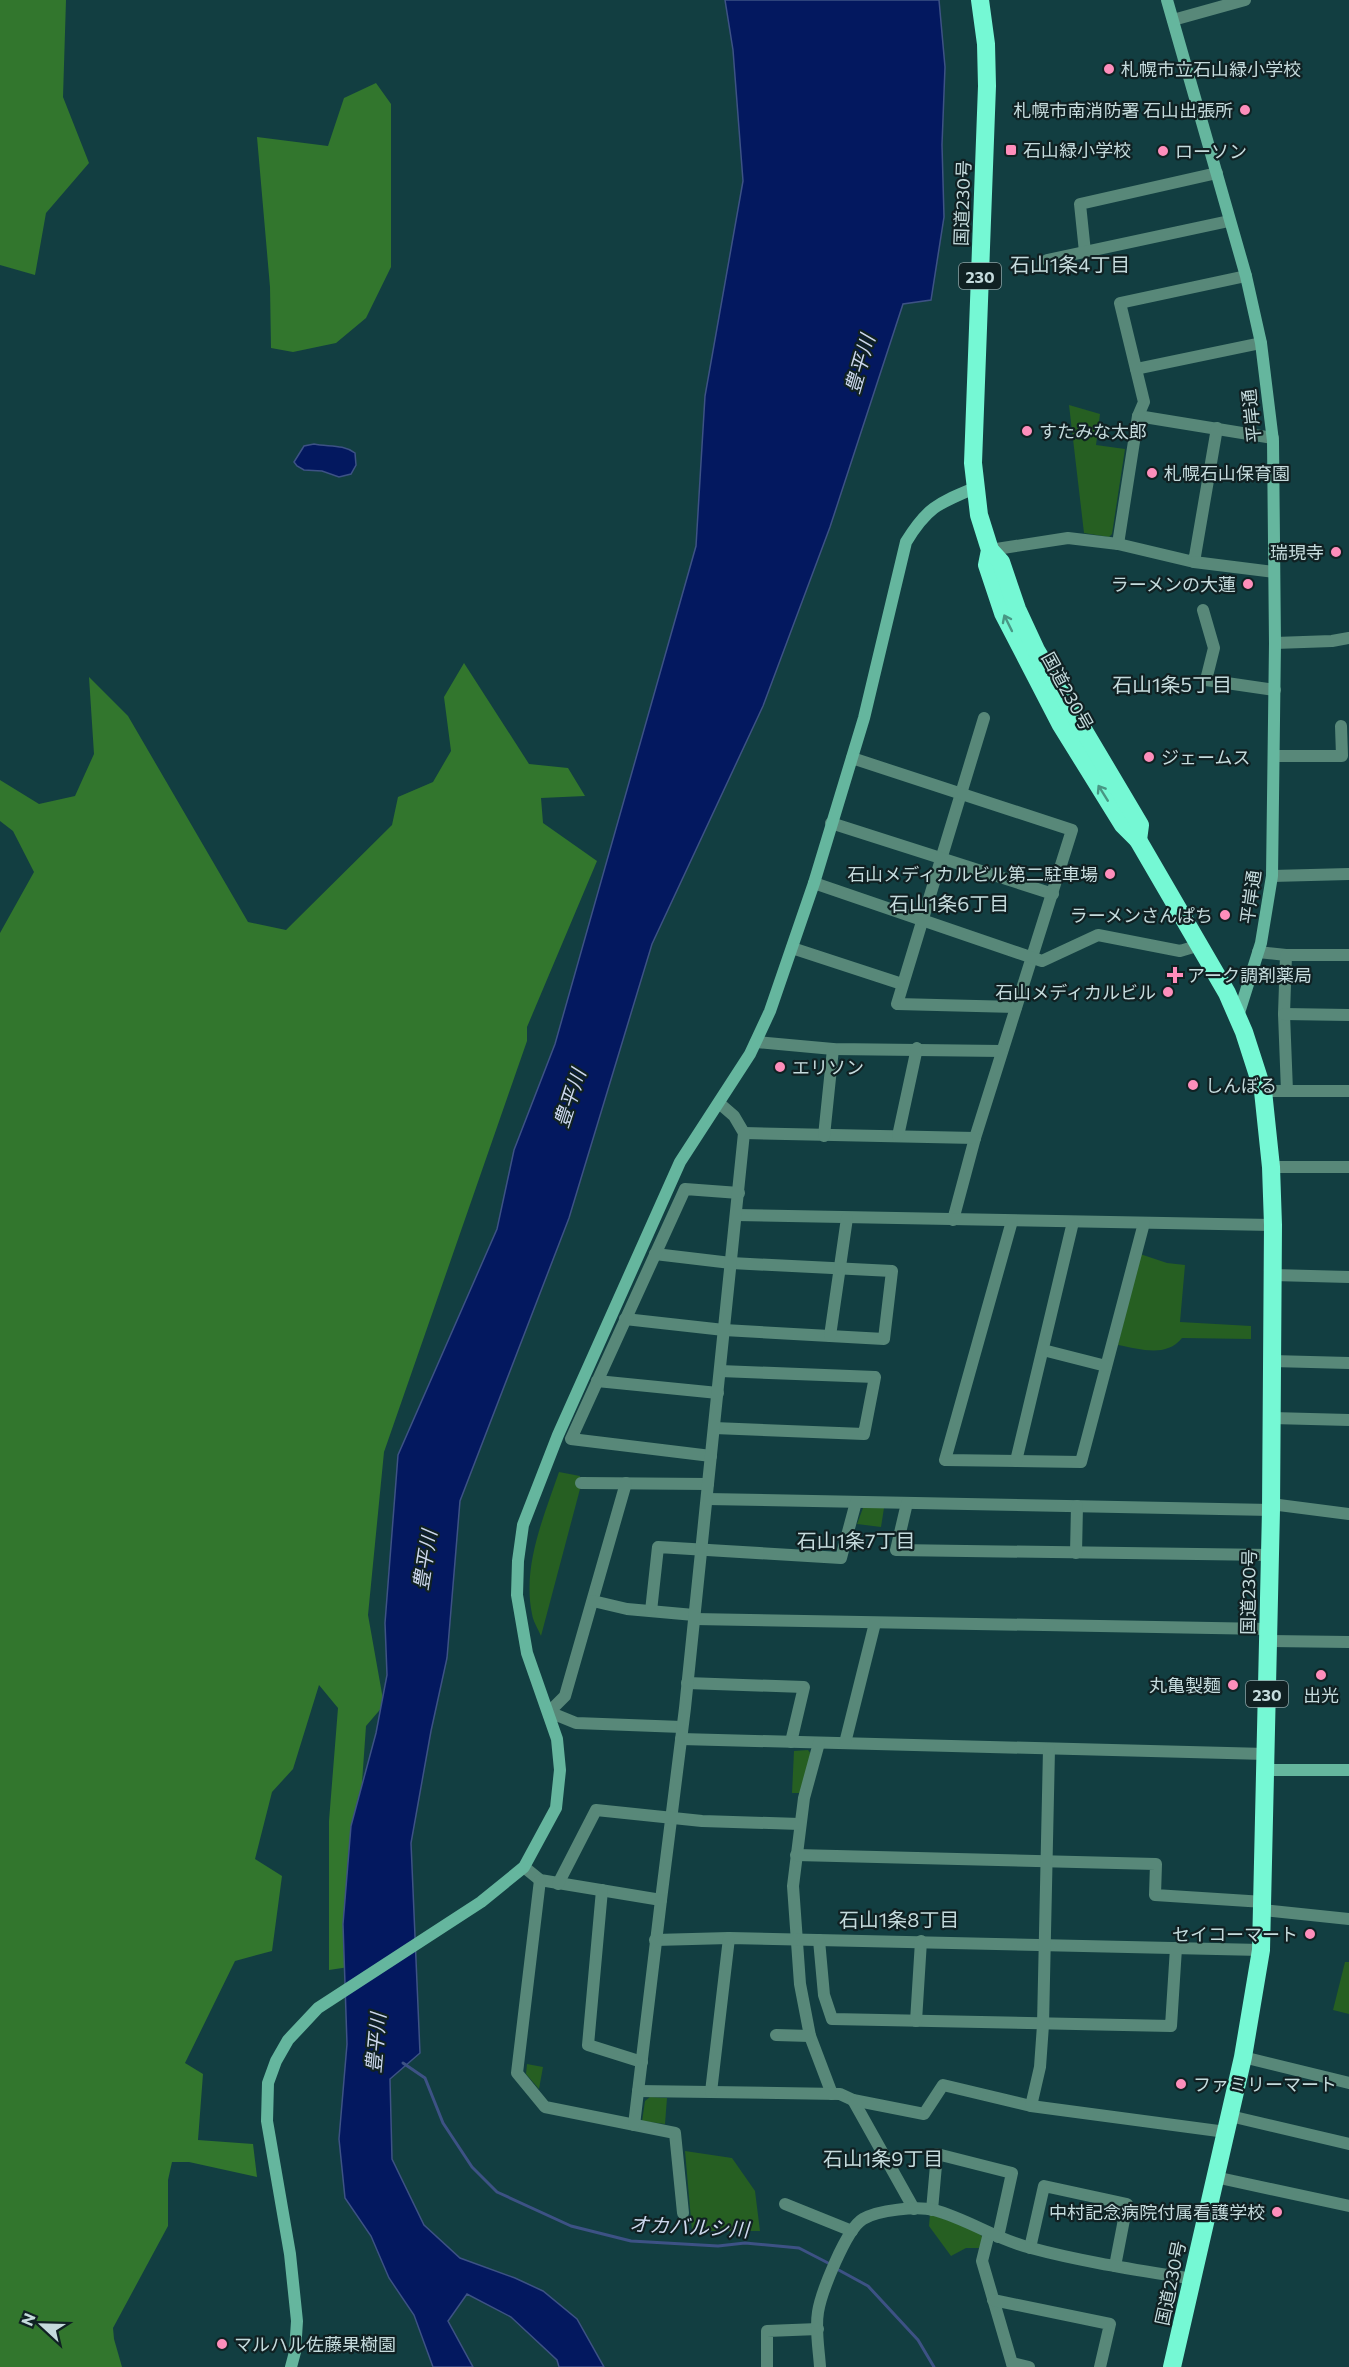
<svg xmlns="http://www.w3.org/2000/svg" width="1349" height="2367" viewBox="0 0 1349 2367" font-family="Commissioner,'Noto Sans JP',sans-serif">
  <style>
    .green { fill: #265f22 }
    .forest { fill: #32762d }
    .water { fill: #03185f; stroke: #3d5285; stroke-width: 1.5 }
    .lines { fill: none; stroke-linecap: round; stroke-linejoin: round }
    .stream { stroke: #3d5285; stroke-width: 3 }
    .street { stroke: #588879; stroke-width: 12 }
    .secondary { stroke: #65b69e; stroke-width: 12 }
    .highway { stroke: #75f8d4; stroke-width: 18 }
    .oneway { stroke: #489784 }
    .poi-dot { fill: #fe8ebb; stroke: #102123; stroke-width: 2 }
    .labels { text-anchor: middle; dominant-baseline: central; stroke-width: 4.5; stroke-linejoin: round; paint-order: stroke }
    .shield { fill: #102123; stroke: #8fa3a5; stroke-width: 1.5 }
    .shield-label { font-size: 16px; font-weight: bold; fill: #c5dbdd }
    .poi-label { font-size: 18px; fill: #c5dbdd; stroke: #102123; text-anchor: start }
    .street-label { font-size: 18px; fill: #c5dbdd; stroke: #102123 }
    .neighbourhood-label { font-size: 20px; fill: #c5dbdd; stroke: #102123 }
    .water-label { font-size: 20px; font-style: italic; fill: #ccd7ec; stroke: #102123 }
  </style>
  <rect width="100%" height="100%" fill="#123e41"/>
  <g class="green">
    <polygon points="1069,405 1100,414 1096,445 1125,449 1112,534 1109,537 1084,533"/>
    <path d="M1140 1254 1167 1263 1185 1265 1180 1322 1251 1326V1339L1182 1338C1166 1358 1140 1349 1118 1345Z"/>
    <path d="M559 1472 580 1476V1489L541 1636C538 1629 533 1621 532 1614 522 1566 544 1516 559 1472Z"/>
    <polygon points="863,1508 884,1508 881,1527 857,1524"/>
    <polygon points="808,1750 811,1754 800,1793 792,1793 794,1751"/>
    <polygon points="1345,1962 1349,1962 1349,2014 1333,2010"/>
    <polygon points="527,2064 543,2067 539,2089 526,2074"/>
    <polygon points="650,2097 667,2098 665,2124 642,2121 645,2101"/>
    <polygon points="685,2151 732,2158 755,2191 760,2231 692,2231"/>
    <polygon points="930,2214 978,2231 983,2238 979,2248 966,2248 951,2256 929,2226"/>
  </g>
  <g class="forest">
    <polygon points="0,0 66,0 63,97 89,163 46,213 35,275 0,265"/>
    <polygon points="376,83 391,104 391,267 366,318 336,343 293,352 271,348 270,287 257,137 328,146 344,98"/>
    <polygon points="464,663 529,764 568,768 585,796 541,798 543,823 597,861 527,1027 527,1041 384,1452 368,1615 384,1705 366,1726 349,1967 329,1970 329,1821 338,1708 319,1685 293,1769 272,1792 255,1859 282,1876 272,1951 235,1961 185,2063 203,2074 198,2140 253,2144 257,2177 189,2162 172,2162 168,2180 168,2226 113,2328 114,2339 122,2367 0,2367 0,933 34,872 13,831 0,821 0,780 39,804 75,796 94,754 89,677 128,716 248,922 286,930 392,825 398,797 433,782 451,751 444,697"/>
  </g>
  <g class="water">
    <polygon points="725,0 939,0 945,67 942,145 944,217 931,300 903,304 830,527 763,706 652,944 569,1218 460,1501 447,1658 431,1731 411,1843 420,2053 390,2079 392,2159 424,2225 460,2258 515,2278 543,2291 577,2319 604,2367 559,2367 557,2360 511,2317 467,2294 448,2321 473,2367 433,2367 414,2315 389,2278 371,2236 345,2198 339,2139 347,2044 343,1924 351,1826 376,1733 387,1675 385,1623 398,1455 497,1229 514,1150 555,1044 696,546 705,396 743,181 733,50"/>
    <path d="M314 444C328 447 343 444 355 453L356 465 351 474 339 477 322 471 304 470 297 466 294 462 304 446Z"/>
  </g>
  <g class="lines">
    <g class="stream">
      <polyline points="403,2063 425,2078 443,2123 472,2167 497,2192 571,2226 631,2241 718,2246 745,2243 799,2248 830,2264"/>
      <polyline points="835,2268 868,2286 918,2340 934,2367"/>
    </g>
    <g class="street">
      <polyline points="1173,20 1245,0"/>
      <polyline points="1085,252 1080,204 1217,173"/>
      <polyline points="1047,260 1229,221"/>
      <polyline points="1136,369 1261,343"/>
      <polyline points="1138,416 1273,438"/>
      <polyline points="1118,544 1138,416 1144,402 1120,303 1246,276"/>
      <polyline points="990,550 1068,538 1118,544 1194,562 1217,428"/>
      <polyline points="1194,562 1274,572"/>
      <polyline points="1203,610 1214,648 1206,680 1275,690"/>
      <polyline points="1275,643 1332,641 1349,638"/>
      <polyline points="984,718 897,1004 1016,1007"/>
      <polyline points="1274,756 1342,756 1341,726"/>
      <polyline points="852,758 1072,830 975,1138 953,1220"/>
      <polyline points="831,823 1053,894"/>
      <polyline points="1272,876 1349,874"/>
      <polyline points="814,883 1042,961 1098,935 1180,951 1200,945"/>
      <polyline points="792,948 902,984"/>
      <polyline points="1258,952 1286,955 1284,1014 1287,1091"/>
      <polyline points="1286,955 1349,955"/>
      <polyline points="1284,1014 1349,1015"/>
      <polyline points="756,1042 833,1049 1002,1051"/>
      <polyline points="1263,1091 1349,1091"/>
      <polyline points="744,1133 975,1138"/>
      <polyline points="824,1136 833,1049"/>
      <polyline points="898,1136 917,1048"/>
      <polyline points="1271,1167 1349,1167"/>
      <polyline points="736,1215 1273,1225"/>
      <polyline points="1012,1221 945,1460 1081,1462 1144,1223"/>
      <polyline points="1273,1275 1349,1277"/>
      <polyline points="625,1319 724,1330 884,1339 892,1271 731,1263 655,1254"/>
      <polyline points="830,1336 847,1218"/>
      <polyline points="1043,1350 1106,1366"/>
      <polyline points="1272,1361 1349,1363"/>
      <polyline points="597,1381 718,1393"/>
      <polyline points="1272,1418 1349,1420"/>
      <polyline points="714,1428 864,1434 875,1377 720,1371"/>
      <polyline points="711,1456 571,1439 685,1189 739,1193"/>
      <polyline points="1016,1461 1073,1222"/>
      <polyline points="581,1483 708,1484"/>
      <polyline points="626,1483 565,1696 549,1712 576,1723 682,1727"/>
      <polyline points="707,1499 1271,1510"/>
      <polyline points="907,1503 896,1550 1270,1555"/>
      <polyline points="1271,1504 1349,1514"/>
      <polyline points="1076,1553 1077,1506"/>
      <polyline points="593,1601 627,1609 694,1615"/>
      <polyline points="651,1611 658,1547 841,1558 856,1502"/>
      <polyline points="694,1619 1268,1629"/>
      <polyline points="1268,1641 1349,1642"/>
      <polyline points="687,1683 804,1687 791,1742"/>
      <polyline points="681,1739 1266,1754"/>
      <polyline points="819,1743 804,1798 793,1886 800,1984 810,2036 832,2094"/>
      <polyline points="845,1743 875,1623"/>
      <polyline points="796,1855 1156,1864 1155,1895 1264,1902"/>
      <polyline points="524,1867 540,1880 661,1900 685,1708 744,1133 734,1116 719,1103"/>
      <polyline points="540,1880 517,2073 545,2107 675,2133 683,2213"/>
      <polyline points="558,1884 596,1810 702,1821 800,1824"/>
      <polyline points="602,1890 588,2045 642,2062"/>
      <polyline points="1263,1910 1349,1919"/>
      <polyline points="655,1940 729,1938 1261,1950"/>
      <polyline points="819,1940 824,1995 832,2019 1171,2026 1176,1948"/>
      <polyline points="916,2021 921,1941"/>
      <polyline points="776,2035 810,2036"/>
      <polyline points="1243,2057 1349,2083"/>
      <polyline points="638,2091 840,2094 853,2100 924,2114 943,2085 1031,2106 1226,2132"/>
      <polyline points="711,2092 729,1938"/>
      <polyline points="853,2100 914,2209"/>
      <polyline points="1031,2106 1040,2067 1043,2025 1049,1749"/>
      <polyline points="1230,2116 1349,2144"/>
      <polyline points="634,2125 661,1900"/>
      <polyline points="1215,2177 1349,2206"/>
      <polyline points="785,2204 852,2231"/>
      <polyline points="932,2210 937,2154 1012,2173 998,2237"/>
      <polyline points="989,2233 982,2261 1013,2367"/>
      <polyline points="1030,2248 1044,2186 1127,2204 1115,2266"/>
      <polyline points="993,2300 1110,2324 1100,2367"/>
      <polyline points="1012,2363 1029,2367"/>
      <polyline points="767,2367 767,2331 818,2329"/>
      <path d="M820 2367C819 2350 815 2330 818 2312 821 2293 846 2229 863 2219 878 2210 917 2206 934 2210 968 2219 997 2240 1031 2248 1083 2262 1138 2270 1192 2279"/>
    </g>
    <g class="secondary">
      <polyline points="1167,0 1246,276 1261,343 1273,441 1275,643 1272,876 1261,943 1238,1016"/>
      <polyline points="1266,1770 1349,1770"/>
      <path d="M291 2367 295 2352 297 2321 290 2254 267 2121 268 2083 276 2061 288 2040 318 2008 481 1902 524 1867 556 1808 560 1770 557 1739 527 1653 517 1595 518 1561 523 1525 558 1435 680 1162 750 1054 770 1011 814 883 864 718 906 542C928 506 939 503 977 487"/>
    </g>
    <g class="highway">
      <polyline points="980,0 986,44 987,86 973,463 979,515 990,550 987,565 1003,613 1061,725 1123,825 1138,840 1227,993 1244,1032 1263,1091 1271,1167 1273,1225 1271,1510 1261,1950 1243,2057 1172,2367"/>
      <polyline points="990,550 1001,562 1017,609 1036,650 1140,825 1138,840"/>
    </g>
  </g>
  <defs><path id="oneway-shaft" d="M-6 0H5M1.5-3L5.5 0L1.5 3" fill="none" stroke-width="1.6" stroke-linecap="round" stroke-linejoin="round" transform="scale(1.5)"/></defs>
  <g class="oneway">
    <use href="#oneway-shaft" transform="translate(1008 623) rotate(-116)"/>
    <use href="#oneway-shaft" transform="translate(1103 793) rotate(-122)"/>
  </g>
  <g class="poi-dot">
    <circle cx="1109" cy="69" r="6"/>
    <circle cx="1245" cy="110" r="6"/>
    <rect x="1005" y="144" width="12" height="12" rx="3"/>
    <circle cx="1163" cy="151" r="6"/>
    <circle cx="1027" cy="431" r="6"/>
    <circle cx="1152" cy="473" r="6"/>
    <circle cx="1336" cy="552" r="6"/>
    <circle cx="1248" cy="584" r="6"/>
    <circle cx="1149" cy="757" r="6"/>
    <circle cx="1110" cy="874" r="6"/>
    <circle cx="1225" cy="915" r="6"/>
    <path d="M1172 966h6v6h6v6h-6v6h-6v-6h-6v-6h6z"/>
    <circle cx="1168" cy="992" r="6"/>
    <circle cx="780" cy="1067" r="6"/>
    <circle cx="1193" cy="1085" r="6"/>
    <circle cx="1321" cy="1675" r="6"/>
    <circle cx="1233" cy="1685" r="6"/>
    <circle cx="1310" cy="1934" r="6"/>
    <circle cx="1181" cy="2084" r="6"/>
    <circle cx="1277" cy="2212" r="6"/>
    <circle cx="222" cy="2344" r="6"/>
  </g>
  <g class="labels">
    <g class="shield">
      <rect x="959" y="263" width="42" height="26" rx="4.5"/>
      <rect x="1246" y="1681" width="42" height="26" rx="4.5"/>
    </g>
    <g class="shield-label">
      <text x="980" y="276">230</text>
      <text x="1267" y="1694">230</text>
    </g>
    <g class="poi-label">
      <text x="1121" y="69">札幌市立石山緑小学校</text>
      <text x="1233" y="110" text-anchor="end">札幌市南消防署 石山出張所</text>
      <text x="1023" y="150">石山緑小学校</text>
      <text x="1175" y="151">ローソン</text>
      <text x="1039" y="431">すたみな太郎</text>
      <text x="1164" y="473">札幌石山保育園</text>
      <text x="1324" y="552" text-anchor="end">瑞現寺</text>
      <text x="1236" y="584" text-anchor="end">ラーメンの大蓮</text>
      <text x="1161" y="757">ジェームス</text>
      <text x="1098" y="874" text-anchor="end">石山メディカルビル第二駐車場</text>
      <text x="1213" y="915" text-anchor="end">ラーメンさんぱち</text>
      <text x="1187" y="975">アーク調剤薬局</text>
      <text x="1156" y="992" text-anchor="end">石山メディカルビル</text>
      <text x="792" y="1067">エリソン</text>
      <text x="1205" y="1085">しんぼる</text>
      <text x="1221" y="1685" text-anchor="end">丸亀製麺</text>
      <text x="1321" y="1695" text-anchor="middle">出光</text>
      <text x="1298" y="1934" text-anchor="end">セイコーマート</text>
      <text x="1193" y="2084">ファミリーマート</text>
      <text x="1265" y="2212" text-anchor="end">中村記念病院付属看護学校</text>
      <text x="234" y="2344">マルハル佐藤果樹園</text>
    </g>
    <g class="street-label">
      <text transform="translate(962 203) rotate(-88)">国道230号</text>
      <text transform="translate(1251 416) rotate(-96)">平岸通</text>
      <text transform="translate(1068 691) rotate(61)">国道230号</text>
      <text transform="translate(1250 897) rotate(-82)">平岸通</text>
      <text transform="translate(1248 1592) rotate(-89)">国道230号</text>
      <text transform="translate(1170 2283) rotate(-78)">国道230号</text>
    </g>
    <g class="neighbourhood-label">
      <text x="1070" y="264">石山1条4丁目</text>
      <text x="1172" y="684">石山1条5丁目</text>
      <text x="949" y="903">石山1条6丁目</text>
      <text x="856" y="1540">石山1条7丁目</text>
      <text x="899" y="1919">石山1条8丁目</text>
      <text x="883" y="2158">石山1条9丁目</text>
    </g>
    <g class="water-label">
      <text transform="translate(859 364) rotate(-74)">豊平川</text>
      <text transform="translate(569 1098) rotate(-72)">豊平川</text>
      <text transform="translate(424 1560) rotate(-81)">豊平川</text>
      <text transform="translate(375 2043) rotate(-85)">豊平川</text>
      <text transform="translate(689 2226) rotate(3)">オカバルシ川</text>
    </g>
  </g>
  <g transform="translate(42 2325) rotate(292)" stroke="#102123" stroke-width="4.5" paint-order="stroke">
  <path d="M0-4.5L10 22L0 15L-10 22Z" fill="#c5dbdd"/>
  <text y="-9" font-size="16" font-weight="bold" text-anchor="middle" fill="#c5dbdd">N</text>
  </g>
</svg>
